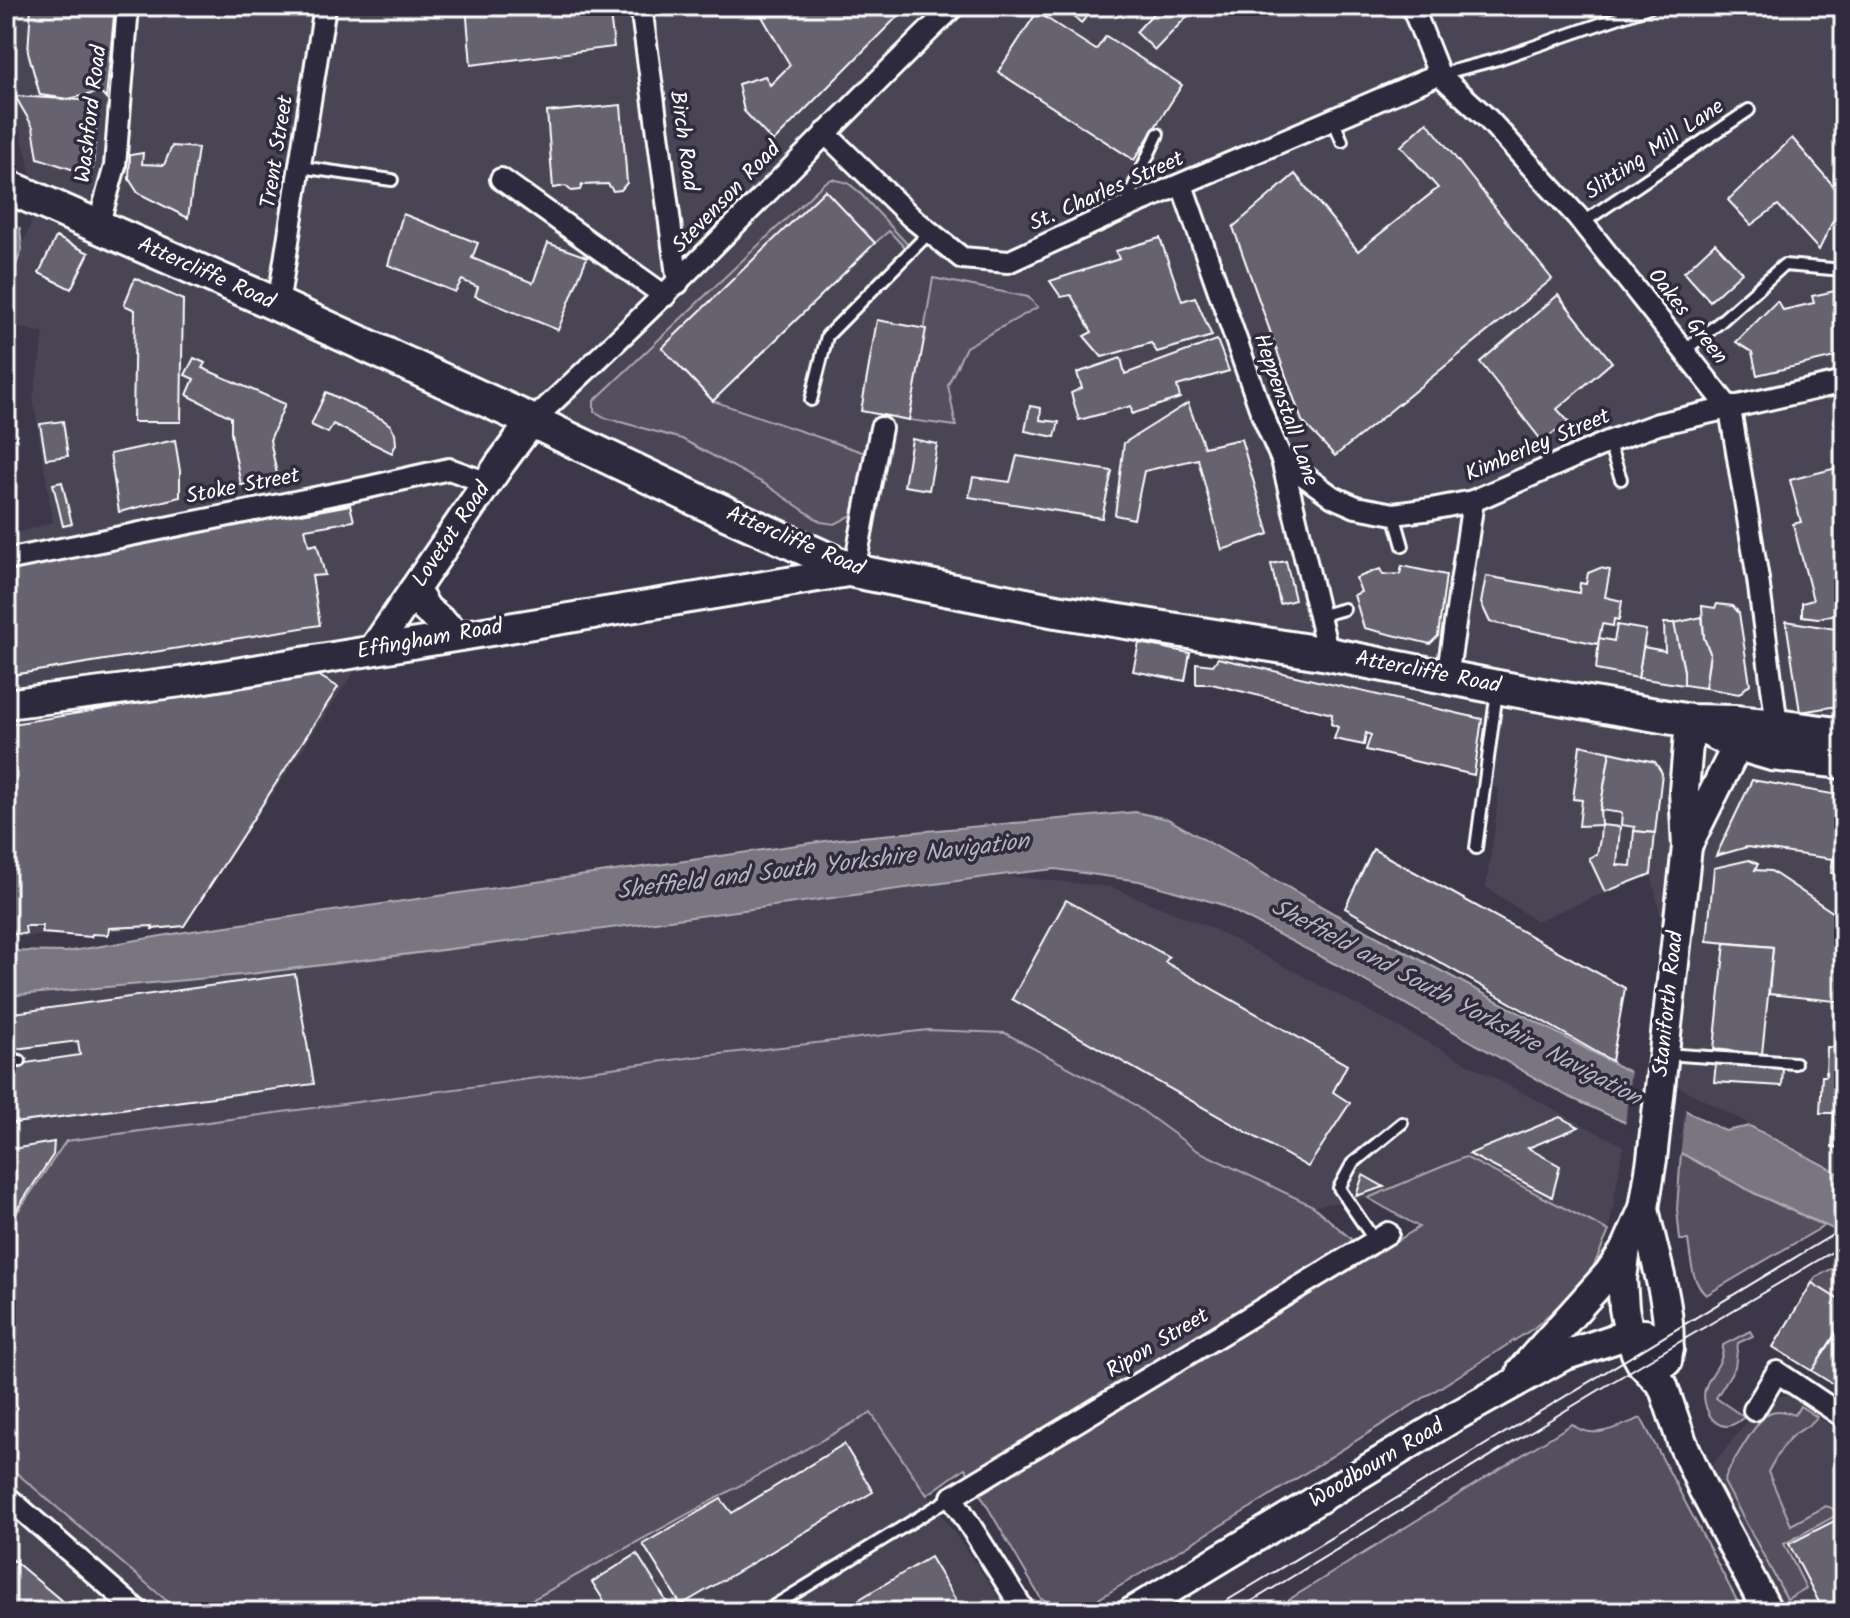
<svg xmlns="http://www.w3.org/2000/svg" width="1850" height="1618" viewBox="0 0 1850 1618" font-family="Kalam,sans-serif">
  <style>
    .built { fill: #494455 }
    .green { fill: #555060; stroke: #aaa8b0; stroke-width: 2 }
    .water { fill: #797682; stroke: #afadb4; stroke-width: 2 }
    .pier { fill: #3c3749 }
    .building { fill: #666270; stroke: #fff; stroke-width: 2 }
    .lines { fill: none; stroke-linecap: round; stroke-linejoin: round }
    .lane-casing { stroke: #fff; stroke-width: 16 }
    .street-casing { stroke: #fff; stroke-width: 26 }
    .secondary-casing { stroke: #fff; stroke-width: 34 }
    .primary-casing { stroke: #fff; stroke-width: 38 }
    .lane { stroke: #2f2a3d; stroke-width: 10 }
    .street { stroke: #2f2a3d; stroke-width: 20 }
    .secondary { stroke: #2f2a3d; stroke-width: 28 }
    .primary { stroke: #2f2a3d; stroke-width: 32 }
    .tram { stroke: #fff; stroke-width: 2 }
    .labels { text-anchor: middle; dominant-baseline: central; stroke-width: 7; stroke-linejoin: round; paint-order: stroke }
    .street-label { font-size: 22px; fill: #fff; stroke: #2f2a3d }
    .water-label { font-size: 24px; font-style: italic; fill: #b5b4ba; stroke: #2f2a3d }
  </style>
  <rect width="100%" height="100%" fill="#3c3749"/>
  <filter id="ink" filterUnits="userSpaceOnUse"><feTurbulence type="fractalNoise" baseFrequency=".0125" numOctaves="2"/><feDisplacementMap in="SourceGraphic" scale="16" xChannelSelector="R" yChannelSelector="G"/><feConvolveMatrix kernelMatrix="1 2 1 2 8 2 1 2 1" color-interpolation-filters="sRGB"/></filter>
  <g filter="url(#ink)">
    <g class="built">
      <polygon points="6,6 1844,6 1844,1174 1660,1077 1672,967 1651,874 1536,921 1486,887 1494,833 1499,789 1473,782 1482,719 1302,677 1306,640 878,569 35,192 6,71"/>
      <polygon points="33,217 522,433 372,645 184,926 6,938 6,536 53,522 33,399 44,333 6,325 6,289"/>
      <polygon points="1001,875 1111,887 1214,929 1623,1146 1609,1231 1465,1157 1368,1198 1313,1206 1196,1150 1122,1096 1005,1033 66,1141 6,1229 6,994 18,995 242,975 522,940"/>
      <polygon points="1782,1396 1791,1396 1801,1402 1817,1412 1817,1417 1844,1434 1844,1612 1783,1612 1708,1470 1765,1400"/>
      <polygon points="871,1412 1009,1612 510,1612"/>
      <polygon points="6,1464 180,1612 6,1612"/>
    </g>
    <g class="green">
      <polygon points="832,179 848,183 858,191 909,246 906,249 889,231 875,243 825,191 662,348 713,401 865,453 852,515 835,524 821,522 765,484 682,439 606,418 594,411 594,401 824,183"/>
      <polygon points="933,278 1028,297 1038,307 966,347 948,385 956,426 909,420"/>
      <polygon points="928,1030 1005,1033 1122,1096 1196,1150 1313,1206 1372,1257 1419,1227 1368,1198 1465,1157 1609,1231 1588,1279 1534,1328 1250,1508 1080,1610 1041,1599 965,1468 927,1495 871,1413 510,1612 180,1612 6,1464 6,1229 66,1141 694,1057"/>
      <path d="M1681 1152 1754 1193 1824 1226 1706 1295C1691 1281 1691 1259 1688 1240H1680L1677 1209Z"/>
      <polygon points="1831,1269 1844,1275 1844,1303 1812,1283 1816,1277"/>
      <path d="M1750 1331 1753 1336 1738 1343 1735 1367 1716 1398 1744 1417C1737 1423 1730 1428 1721 1425 1707 1420 1701 1398 1706 1386 1712 1371 1724 1363 1723 1345Z"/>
      <path d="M1800 1406 1817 1417C1811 1426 1799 1430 1790 1438 1781 1447 1774 1461 1768 1472L1791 1525 1826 1506 1832 1508 1837 1515 1784 1544 1806 1588 1787 1599 1724 1482 1727 1473C1735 1459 1757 1419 1769 1413 1778 1409 1787 1412 1795 1415Z"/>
      <path d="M1641 1418 1743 1612H1269L1572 1424C1591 1442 1620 1426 1641 1418Z"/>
    </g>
    <g class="water">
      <polygon points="6,104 9,118 22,249 6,292"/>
      <polygon points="1135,812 1168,819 1335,914 1628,1071 1690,1113 1725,1131 1750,1126 1844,1176 1844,1234 1754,1193 1626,1123 1567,1096 1335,964 1220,904 1139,881 1055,869 1001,875 522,940 242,975 18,995 6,994 6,951 66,952 185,932 839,839"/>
    </g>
    <g class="pier">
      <polygon points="6,147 17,152 24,229 6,221"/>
      <polygon points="1631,1068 1686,1106 1680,1157 1625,1127"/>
    </g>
    <g class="building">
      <polygon points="31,6 115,6 106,99 100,92 68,99 40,95 28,52"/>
      <polygon points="466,6 609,6 614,47 471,65"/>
      <polygon points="756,6 908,6 773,142 744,111 738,84 765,76 770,85 790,65"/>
      <polygon points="1063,6 1096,6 1081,23"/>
      <polygon points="1160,6 1197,6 1155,50 1136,32"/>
      <polygon points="1037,12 1096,50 1106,36 1182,85 1134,160 998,72"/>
      <polygon points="15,96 81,100 97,105 93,168 83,173 38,158 33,127"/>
      <polygon points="621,105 627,183 621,190 613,191 608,184 582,185 580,190 571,191 566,186 553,188 547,112"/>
      <polygon points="1427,122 1552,279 1335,456 1302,421 1233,227 1295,174 1358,251 1438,188 1401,146"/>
      <polygon points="1792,138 1844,198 1819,250 1778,205 1751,225 1728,200"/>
      <polygon points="172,146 198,148 188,218 138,193 129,179 130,155 143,153 142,164 164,165"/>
      <polygon points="825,190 875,243 713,401 662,348"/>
      <polygon points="403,214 478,243 472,258 533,283 548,243 587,257 558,330 475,296 478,287 462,280 455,292 388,265"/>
      <polygon points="56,237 89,253 71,289 39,273"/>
      <polygon points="1160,238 1182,301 1195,297 1212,336 1157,352 1151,343 1102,357 1084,336 1092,332 1071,295 1061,297 1050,281 1119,259 1116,251"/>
      <polygon points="1715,243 1742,272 1710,301 1684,272"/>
      <polygon points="135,278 183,300 181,422 133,422 135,310 124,305"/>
      <polygon points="1844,289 1844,355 1757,375 1752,352 1736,342 1777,301 1783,310 1814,303 1812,296"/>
      <polygon points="1558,295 1612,362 1557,409 1569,422 1542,441 1480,362"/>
      <polygon points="877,320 926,329 909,420 861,411"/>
      <polygon points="1217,340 1229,371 1177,386 1180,398 1132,414 1131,406 1079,420 1071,393 1082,388 1077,373 1121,358 1125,374"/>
      <polygon points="194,358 205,363 202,368 285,404 270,440 278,479 241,485 231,433 231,417 187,395 194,379 185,375"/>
      <polygon points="326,392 382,419 390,425 395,433 396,444 392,453 333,424 328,433 311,425"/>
      <polygon points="1188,403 1204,447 1241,439 1269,534 1222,550 1198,459 1144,471 1134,519 1115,515 1124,443"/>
      <polygon points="1030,406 1041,408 1040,420 1059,422 1055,437 1025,431"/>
      <polygon points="63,421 68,456 46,459 40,424"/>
      <polygon points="912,439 937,444 929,490 904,486"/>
      <polygon points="175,440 180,471 180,497 119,512 110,454"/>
      <polygon points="1017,456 1112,471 1102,518 969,497 973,477 1010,482"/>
      <polygon points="1844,466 1844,625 1840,626 1837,614 1818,618 1802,616 1802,603 1813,600 1793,524 1801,522 1790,480"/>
      <polygon points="62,482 72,524 63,526 53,484"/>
      <polygon points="350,505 354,521 305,529 309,546 317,544 325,575 312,576 320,625 6,676 6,574 15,568 300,510 301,514"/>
      <polygon points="1286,561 1295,600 1280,604 1271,564"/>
      <polygon points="1402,566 1446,575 1438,636 1430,644 1364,628 1354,595 1361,592 1356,578 1380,569 1383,575 1400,574"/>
      <polygon points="1600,568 1610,570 1605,597 1622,601 1619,620 1614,619 1613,626 1602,624 1598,644 1490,622 1481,603 1486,576 1579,593 1580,583 1586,584 1588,573"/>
      <polygon points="1717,604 1733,606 1739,613 1750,684 1739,694 1705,688 1710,653 1704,638 1702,606 1715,608"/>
      <polygon points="1702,617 1704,638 1710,653 1705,688 1684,685 1684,671 1674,623"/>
      <polygon points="1786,621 1842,630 1844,642 1844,705 1800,712"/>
      <polygon points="1664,623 1674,623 1684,671 1684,685 1638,678 1643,647 1665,651"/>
      <polygon points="1617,625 1646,630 1638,678 1596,670 1599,638 1614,641"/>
      <polygon points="1139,643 1190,653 1185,681 1133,671"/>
      <polygon points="1218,658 1482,719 1474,775 1366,750 1371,735 1366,733 1364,745 1334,739 1338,727 1331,724 1332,714 1212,684 1196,684 1196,663 1213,665"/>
      <polygon points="316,674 338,687 184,926 152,929 153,926 109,928 108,935 92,934 91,937 42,933 42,926 25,926 26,934 6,933 6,725"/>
      <polygon points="1580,745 1610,752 1600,810 1601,825 1579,826 1582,800 1573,799"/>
      <polygon points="1610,752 1655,762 1662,773 1655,833 1634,831 1635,827 1621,825 1622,813 1600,810"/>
      <polygon points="1752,780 1844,796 1844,875 1831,873 1833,859 1747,847 1716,856"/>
      <polygon points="1601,825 1620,827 1617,865 1631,866 1634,831 1655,833 1651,874 1605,892 1589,858 1597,854 1600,839"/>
      <polygon points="1373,849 1625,988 1612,1061 1345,908"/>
      <polygon points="1749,860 1758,864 1755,870 1771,871 1837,915 1834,940 1844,941 1844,1002 1769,994 1773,947 1707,941 1714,868"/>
      <polygon points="1066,900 1169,957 1165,962 1347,1065 1333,1092 1350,1103 1308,1167 1012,999"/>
      <polygon points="1725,943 1773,947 1762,1054 1714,1049"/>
      <polygon points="295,974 314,1084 6,1124 6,1066 80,1055 78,1041 6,1050 6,1014"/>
      <polygon points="1827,1047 1844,1048 1844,1148 1832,1147 1834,1113 1820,1113 1822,1076 1826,1076"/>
      <polygon points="1716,1062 1783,1067 1782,1086 1714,1082"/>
      <polygon points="1560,1117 1579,1127 1528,1148 1560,1166 1552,1197 1469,1154"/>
      <polygon points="54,1142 53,1155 6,1226 6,1150"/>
      <polygon points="1363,1175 1384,1187 1356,1196"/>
      <polygon points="1812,1283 1844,1303 1844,1320 1812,1371 1773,1347"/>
      <polygon points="1840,1328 1844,1330 1844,1391 1812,1371"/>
      <polygon points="844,1444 873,1492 681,1605 643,1544 721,1499 732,1513"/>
      <polygon points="1834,1521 1844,1540 1844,1612 1824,1612 1789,1544"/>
      <polygon points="6,1554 75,1612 6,1612"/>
      <polygon points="637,1554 673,1612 611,1612 592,1582"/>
      <polygon points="930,1557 963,1612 838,1612"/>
    </g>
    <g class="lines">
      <defs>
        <g id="lane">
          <polyline points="1441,74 1498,59 1652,6"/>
          <polyline points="1333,119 1342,141"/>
          <polyline points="300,167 392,180"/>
          <polyline points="1841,176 1844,186"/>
          <polyline points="1124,207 1158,134"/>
          <polyline points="1582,223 1749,110"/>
          <polyline points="1684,351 1719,323 1784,265 1844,270 1844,267"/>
          <polyline points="811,400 827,336 930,232"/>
          <polyline points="1608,442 1621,479"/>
          <polyline points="1394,514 1403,546"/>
          <polyline points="1319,616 1344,609"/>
          <polyline points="1476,848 1497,691"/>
          <polyline points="1665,1054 1795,1063"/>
          <polyline points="6,1059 20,1061"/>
          <polyline points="1375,1241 1339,1188 1352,1164 1402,1123"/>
          <polyline points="764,1612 952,1497"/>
        </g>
        <g id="street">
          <polyline points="641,6 678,283"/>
          <polyline points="1412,6 1439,74 1488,119 1577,216 1730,409 1758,579 1777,726"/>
          <polyline points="825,133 911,217 962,258 1008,262 1123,209 1439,74"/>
          <polyline points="501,179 665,296"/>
          <polyline points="1182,185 1262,414 1282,460 1328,654"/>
          <polyline points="98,226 115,166 128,6"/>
          <polyline points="278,305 325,6"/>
          <path d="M532 421C677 287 813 144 954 6"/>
          <polyline points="1282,460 1333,497 1356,507 1394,514 1431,509 1473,501 1608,442 1658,424 1844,382"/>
          <polyline points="6,560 369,487 449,469 488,483"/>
          <polyline points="854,571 881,428"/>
          <polyline points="1447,678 1473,501"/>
          <polyline points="1754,1410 1777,1372 1844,1417"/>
          <polyline points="6,1496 139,1612"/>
          <polyline points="1025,1612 952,1497 1388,1233"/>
        </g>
        <g id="secondary">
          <polyline points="414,590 427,610 459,636"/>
          <polyline points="373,650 500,464 532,421"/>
          <polyline points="6,704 181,682 854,571"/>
          <polyline points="1690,721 1684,791 1687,847 1652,1159 1644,1208 1626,1249 1622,1279 1624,1308 1629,1334 1636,1353 1642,1364 1663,1386 1682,1442 1703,1489 1768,1612"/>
          <polyline points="1688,844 1738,744 1740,734 1734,723"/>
          <path d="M1644 1208C1653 1256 1675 1312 1667 1361"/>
          <polyline points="1522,1370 1609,1273 1625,1250"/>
          <polyline points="1132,1612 1454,1417 1563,1356 1629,1334 1645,1334 1658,1340 1669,1349"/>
        </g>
        <g id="primary">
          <polyline points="6,186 278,305 532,421 704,503 854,571 1056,611 1328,654 1497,687 1690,721 1734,722 1777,726 1844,735"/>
          <polyline points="1704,728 1738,744 1772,754 1844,762"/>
        </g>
      </defs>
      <use href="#lane" class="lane-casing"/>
      <use href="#street" class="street-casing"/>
      <use href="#secondary" class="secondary-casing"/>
      <use href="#primary" class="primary-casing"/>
      <use href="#lane" class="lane"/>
      <use href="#street" class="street"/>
      <use href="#secondary" class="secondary"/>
      <use href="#primary" class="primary"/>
      <g class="tram">
        <polyline points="1208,1612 1844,1228"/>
        <polyline points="1234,1612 1642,1364 1844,1245"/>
      </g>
    </g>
  </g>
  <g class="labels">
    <g class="street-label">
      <text transform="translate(92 114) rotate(-83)">Washford Road</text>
      <text transform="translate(683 141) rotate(82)">Birch Road</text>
      <text transform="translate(1655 150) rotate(-34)">Slitting Mill Lane</text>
      <text transform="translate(278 152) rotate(-81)">Trent Street</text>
      <text transform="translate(1107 192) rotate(-24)">St. Charles Street</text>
      <text transform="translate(727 198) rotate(-46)">Stevenson Road</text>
      <text transform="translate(206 274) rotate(24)">Attercliffe Road</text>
      <text transform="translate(1687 317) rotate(52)">Oakes Green</text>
      <text transform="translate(1285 410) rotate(71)">Heppenstall Lane</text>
      <text transform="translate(1538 446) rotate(-23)">Kimberley Street</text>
      <text transform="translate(243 487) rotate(-11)">Stoke Street</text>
      <text transform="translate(452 535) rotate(-56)">Lovetot Road</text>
      <text transform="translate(795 542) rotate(23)">Attercliffe Road</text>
      <text transform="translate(430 640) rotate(-10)">Effingham Road</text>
      <text transform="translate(1428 673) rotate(11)">Attercliffe Road</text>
      <text transform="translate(1669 1004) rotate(-84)">Staniforth Road</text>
      <text transform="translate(1158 1344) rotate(-31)">Ripon Street</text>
      <text transform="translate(1377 1464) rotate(-31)">Woodbourn Road</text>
    </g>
    <g class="water-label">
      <text transform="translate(823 867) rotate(-7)">Sheffield and South Yorkshire Navigation</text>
      <text transform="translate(1456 1003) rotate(28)">Sheffield and South Yorkshire Navigation</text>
    </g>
  </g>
  <rect width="1850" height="1618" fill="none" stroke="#2f2a3d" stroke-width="32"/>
  <rect x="16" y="16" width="1818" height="1586" fill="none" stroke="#fff" stroke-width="3" filter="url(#ink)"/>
</svg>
